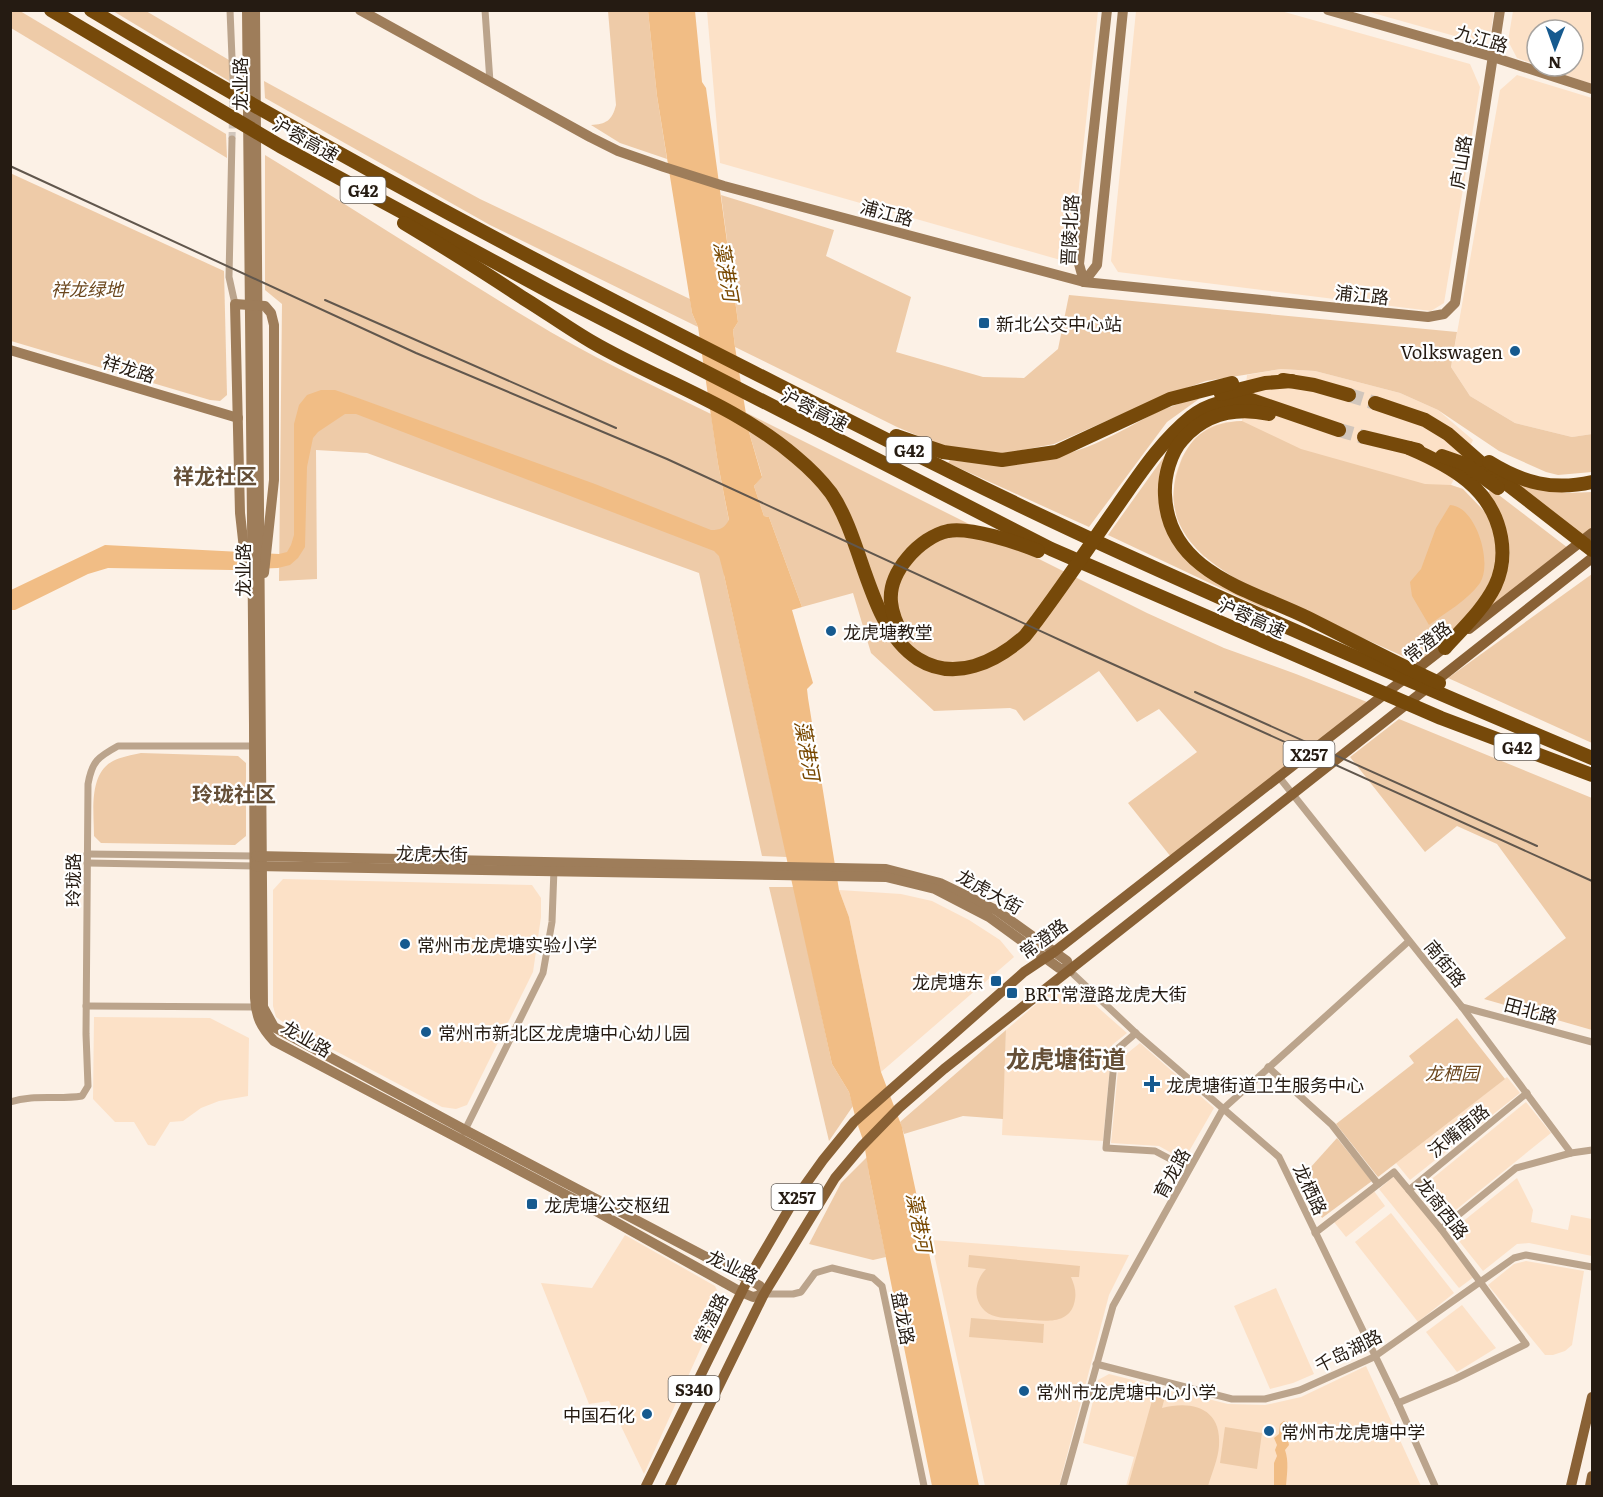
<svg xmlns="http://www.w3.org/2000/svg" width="1603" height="1497" viewBox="0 0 1603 1497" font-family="Literata,'Noto Sans SC',serif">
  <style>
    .built { fill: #fce1c7 }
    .green { fill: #eecba8 }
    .water { fill: #f1bd85 }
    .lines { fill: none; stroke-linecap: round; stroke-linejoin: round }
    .street-tunnel { stroke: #d1c6bc; stroke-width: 7; stroke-dasharray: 7 3.5; stroke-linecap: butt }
    .highway-tunnel { stroke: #d1c6bc; stroke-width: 14; stroke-dasharray: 14 7; stroke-linecap: butt }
    .street { stroke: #bba48c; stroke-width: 7 }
    .secondary { stroke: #9e7d5a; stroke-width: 10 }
    .primary { stroke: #896135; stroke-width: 10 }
    .highway { stroke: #76490a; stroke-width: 14 }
    .rail { stroke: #61574d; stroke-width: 2 }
    .poi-dot { fill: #165a8f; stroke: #fff; stroke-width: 2 }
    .labels { text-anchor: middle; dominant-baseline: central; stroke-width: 4.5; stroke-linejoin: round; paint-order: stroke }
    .shield { fill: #fff; stroke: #665f59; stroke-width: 1.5 }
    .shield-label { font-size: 16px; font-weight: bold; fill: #251b12 }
    .street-label { font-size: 18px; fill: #251b12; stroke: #fff }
    .park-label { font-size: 18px; font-style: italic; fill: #6c481f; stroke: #fff }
    .poi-label { font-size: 18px; fill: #251b12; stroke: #fff; text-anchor: start }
    .water-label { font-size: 20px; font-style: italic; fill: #784800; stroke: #fff }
    .quarter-label { font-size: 21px; font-weight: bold; fill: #654f37; stroke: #fff }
    .district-label { font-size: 24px; font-weight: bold; fill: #654f37; stroke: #fff }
  </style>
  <rect width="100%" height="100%" fill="#fcf1e6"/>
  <g class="built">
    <polygon points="707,11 1098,11 1073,242 1064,261 720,163"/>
    <polygon points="1136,11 1281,11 1470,64 1480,87 1444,303 1431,311 1118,272 1111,261"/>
    <polygon points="1366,11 1494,10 1494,11 1491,31 1476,42"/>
    <polygon points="1513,11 1592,11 1592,84 1539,66 1573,66 1573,30 1537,30 1537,65 1517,58 1508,41"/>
    <polygon points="1517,75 1592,98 1592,434 1572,437 1515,423 1470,396 1451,367 1500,90"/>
    <polygon points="1281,369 1315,371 1400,393 1438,410 1473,440 1451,485 1463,489 1204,557 1190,541 1177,519 1173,497 1175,476 1182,457 1194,439 1209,427 1226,422 1242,421 1247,375"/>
    <polygon points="283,879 532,885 541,898 541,917 533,972 467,1105 456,1109 442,1107 290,1027 276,1017 273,1006 273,890"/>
    <polygon points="839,890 901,894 932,901 969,920 1000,940 1014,957 881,1072 849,917"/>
    <polygon points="1065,989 1076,991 1085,996 1127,1033 1112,1045 1103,1141 1002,1135 1006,1030 1048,994"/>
    <polygon points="94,1017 210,1018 249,1038 248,1096 219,1101 201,1108 183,1121 170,1122 155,1146 148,1145 134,1122 115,1122 93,1099"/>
    <polygon points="1140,1043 1214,1108 1184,1160 1159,1146 1111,1143 1119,1060"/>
    <polygon points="1507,1077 1520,1093 1410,1180 1396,1163"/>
    <polygon points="1526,1102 1551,1133 1442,1221 1417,1191"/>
    <polygon points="1394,1176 1475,1276 1459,1288 1379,1189"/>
    <polygon points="1517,1178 1533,1210 1531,1222 1568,1230 1571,1215 1592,1219 1592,1256 1529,1243 1517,1244 1483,1271 1451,1231"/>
    <polygon points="1374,1191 1385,1206 1346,1237 1334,1222"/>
    <polygon points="1391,1213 1454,1293 1418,1322 1355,1242"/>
    <polygon points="625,1235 715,1286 722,1301 644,1474 609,1401 589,1404 541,1283 592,1288"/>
    <polygon points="931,1240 1129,1255 1109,1295 1059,1486 985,1486"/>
    <polygon points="1526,1261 1584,1271 1572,1345 1565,1351 1553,1355 1545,1355 1488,1285 1514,1264"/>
    <polygon points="1276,1288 1314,1374 1293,1383 1270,1389 1234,1306"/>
    <polygon points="1462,1305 1496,1348 1457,1372 1426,1332"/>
    <polygon points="1366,1366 1421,1486 1126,1486 1134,1457 1083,1443 1098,1380 1109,1374 1228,1404 1265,1405 1301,1397"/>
  </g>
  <g class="green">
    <polygon points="10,11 20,11 226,134 227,158 11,28"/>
    <polygon points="113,11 146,11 229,60 229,81"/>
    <path d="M608 11H648L657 96 667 159 620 143 591 125C606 124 612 121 616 105Z"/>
    <polygon points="264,81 480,199 690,299 692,313 698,327 490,225 265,98"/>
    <path d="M265 155C354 209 440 265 529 319 587 355 650 384 711 414L718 464 739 572 724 575 787 857 762 856 699 573 367 453 316 450 317 579 279 581 282 304 265 290Z"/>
    <polygon points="10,173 224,271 227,395 220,401 210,400 11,341"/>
    <polygon points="721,195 834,230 826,256 911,297 896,352 983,377 1024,378 1058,349 1069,295 1457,332 1451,367 1470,396 1515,423 1572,437 1592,434 1592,472 1558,475 1546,472 1499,451 1438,410 1400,393 1315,371 1281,369 1206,381 1161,397 1054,444 1002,454 942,446 897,427 735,347 733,330 738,322"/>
    <path d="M1197 397 1199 399 1167 422 1089 527 948 463 950 460C999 467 1040 464 1087 447 1110 438 1132 425 1153 414 1167 407 1183 403 1197 397Z"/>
    <polygon points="745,412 1147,613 1224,648 1296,674 1367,702 1171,857 1128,803 1197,752 1159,709 1137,722 1099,671 1024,721 1016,710 1010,708 934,711 871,653 853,593 802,607 769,517 764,516 754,486 762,476 749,432"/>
    <path d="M1242 421 1301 449 1425 484 1451 485 1463 489 1485 512 1493 522 1499 544 1494 580 1455 631 1418 663C1382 647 1346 630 1310 614 1249 586 1147 550 1180 464 1191 434 1212 422 1242 421Z"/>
    <polygon points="1168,451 1162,475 1173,538 1268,608 1267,610 1108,535"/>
    <polygon points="1516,483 1567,493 1592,492 1592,528 1583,536"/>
    <path d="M1491 489 1568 548 1490 609 1488 607C1520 562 1513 539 1488 493Z"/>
    <polygon points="1592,574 1592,743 1448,678"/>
    <polygon points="1399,719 1592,798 1592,1030 1484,999 1566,938 1497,844 1457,826 1425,852 1350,757"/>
    <path d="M141 753 238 756 246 763V836L235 845 101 843 94 836C94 813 88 774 113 761 121 757 132 755 141 753Z"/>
    <polygon points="769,887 794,887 832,1064 849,1092 853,1106 829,1141"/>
    <polygon points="1457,1018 1505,1079 1378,1177 1336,1124 1414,1063 1409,1056"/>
    <polygon points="1006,1030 1003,1119 963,1116 904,1134 900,1122"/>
    <polygon points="1337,1138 1372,1181 1322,1218 1301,1178"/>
    <polygon points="867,1157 869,1174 886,1257 873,1260 809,1244 841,1183"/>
    <path d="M969 1255 1080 1266 1079 1277H1071C1075 1286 1077 1294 1074 1304 1067 1327 1039 1320 1021 1319 1009 1318 994 1319 985 1311 972 1299 975 1280 986 1269L968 1267Z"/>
    <polygon points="971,1318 1044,1324 1043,1343 969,1337"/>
    <path d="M1155 1390 1166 1393 1162 1408C1192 1400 1222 1408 1219 1446 1218 1459 1212 1473 1208 1486H1128Z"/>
    <polygon points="1225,1427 1262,1433 1257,1469 1220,1463"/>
  </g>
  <g class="water">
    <path d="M648 11H695L702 82 706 88 738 322 733 330 735 347 749 432 762 477 754 486 764 516 769 517 802 607 792 610 813 683 807 689 808 698 839 890 849 917 881 1072 902 1127 979 1486H932L869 1174 864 1143 856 1120 849 1092 832 1064 724 575 719 556 714 551 356 414H345L318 432 313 438 307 467 305 547 298 558 290 565 278 568 232 570 108 568 88 574 15 610H11V590L105 545 279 554 287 552 291 545 294 535V424L299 405 307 395 321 390H335L358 398 595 484 711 530C721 530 724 528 729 520L718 464 698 327 692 313 657 96Z"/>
    <path d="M1450 505C1476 506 1493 563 1480 583 1467 601 1446 612 1429 625L1412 596 1410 582 1421 569 1436 528Z"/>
    <path d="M1284 1421 1288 1422 1290 1427 1287 1435 1289 1445 1285 1450C1289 1461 1287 1474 1286 1486H1274V1463L1277 1456 1275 1450 1277 1445 1274 1438 1279 1434 1280 1424Z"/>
  </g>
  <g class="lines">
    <polyline class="street-tunnel" points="232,139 233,94"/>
    <g class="highway-tunnel">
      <polyline points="1349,395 1375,403"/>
      <polyline points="1339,430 1364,437"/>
    </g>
    <g class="street">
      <polyline points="230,10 233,82"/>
      <polyline points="485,10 490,82"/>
      <polyline points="232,139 229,277 235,304"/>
      <polyline points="1279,777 1462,1007 1571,1153 1592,1150"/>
      <polyline points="87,854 254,856"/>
      <polyline points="87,863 255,866"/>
      <polyline points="1070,971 1139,1036 1279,1157 1398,1403 1435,1486"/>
      <polyline points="86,1006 258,1007"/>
      <polyline points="1462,1007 1592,1042"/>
      <polyline points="1136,1033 1115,1051 1106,1148 1155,1151 1189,1169"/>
      <polyline points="1268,1067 1332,1125 1378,1184"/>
      <path d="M10 1102C34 1094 58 1100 82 1096L88 1086 86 1034 88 784C92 761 98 757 118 746H257"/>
      <polyline points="464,1132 543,973 552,922 554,869"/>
      <polyline points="1409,1190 1527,1093"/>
      <polyline points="1441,1229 1516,1168 1571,1153"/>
      <polyline points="1315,1233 1394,1172 1441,1229 1526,1344 1455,1379 1398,1403"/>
      <polyline points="764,1294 793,1294 801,1292 815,1273 832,1268 873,1278 882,1286 924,1486"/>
      <polyline points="1096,1364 1232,1399 1265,1399 1300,1390 1374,1357 1514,1258 1526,1255 1592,1267"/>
      <polyline points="1063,1486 1113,1306 1223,1109 1409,941"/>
    </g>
    <g class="secondary">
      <path d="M247 10 254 725 255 998C256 1017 261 1027 274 1041L585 1205 741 1292 753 1297 764 1294 760 1286 748 1279 465 1130 274 1027 263 1007 255 10"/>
      <polyline points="360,10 590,137 618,151 664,167 724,186 1084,282 1428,317 1444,314 1455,303 1500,10"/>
      <polyline points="1328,10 1493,57 1592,89"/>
      <polyline points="1084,282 1097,265 1123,10"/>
      <polyline points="1084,282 1079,264 1107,10"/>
      <polyline points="10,350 238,418"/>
      <polyline points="246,567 240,513 235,304 265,306 271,313 274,325 274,480 264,573"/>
      <polyline points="256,856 886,869 940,883 996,910 1067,961 1070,971"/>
      <polyline points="255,866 886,877 935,889 989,917 1059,968 1070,971"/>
    </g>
    <g class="primary">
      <polyline points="1469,629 1592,533"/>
      <polyline points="646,1486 748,1279 793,1202 823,1160 854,1122 1024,972 1054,952 1449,644"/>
      <polyline points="670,1486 764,1294 835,1178 862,1146 899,1108 944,1069 1592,558"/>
      <polyline points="1571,1486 1592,1397"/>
      <polyline points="1590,1486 1592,1476"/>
    </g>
    <g class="highway">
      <polyline points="51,10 280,146 552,293 1051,549 1441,718 1592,775"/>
      <path d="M91 10C301 136 516 252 735 363 865 429 995 496 1128 556 1282 626 1437 693 1592 758"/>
      <path d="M404 223C444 247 484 272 523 298 546 312 568 328 592 342 659 381 736 405 796 457 808 467 822 481 831 493 864 541 868 627 918 659 955 682 996 662 1025 636 1058 594 1087 549 1118 505 1139 475 1161 441 1191 417 1207 404 1230 398 1251 400L1339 430"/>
      <polyline points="1283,380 1314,385 1349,395"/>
      <polyline points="1221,394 1265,383 1292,381"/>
      <polyline points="1375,403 1425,420 1448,434 1489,470 1592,550"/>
      <path d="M1269 414C1236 407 1206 413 1183 439 1170 453 1164 477 1165 495 1168 573 1251 590 1308 618 1352 640 1395 663 1439 683"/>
      <polyline points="896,436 943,452 1002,460 1056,452 1170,399 1232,383"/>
      <polyline points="1364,437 1418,450"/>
      <path d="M1409 448C1451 466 1492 488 1501 537 1504 553 1502 571 1495 586 1483 610 1462 629 1445 648"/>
      <polyline points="1442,456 1465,464 1498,488"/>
      <path d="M1489 462C1523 483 1553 491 1592 482"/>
      <path d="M903 636C897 625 892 614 891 602 888 572 920 537 948 531 971 527 1016 542 1038 551"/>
    </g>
    <g class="rail">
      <polyline points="10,166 416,353 667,459 1086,652 1592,881"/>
      <polyline points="325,300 616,428"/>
      <polyline points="1195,692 1537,846"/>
    </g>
  </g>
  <g class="poi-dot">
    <rect x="978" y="317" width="12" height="12" rx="3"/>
    <circle cx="1515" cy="351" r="6"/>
    <circle cx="831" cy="631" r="6"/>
    <circle cx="405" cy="944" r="6"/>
    <rect x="990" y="975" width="12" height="12" rx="3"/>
    <rect x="1006" y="987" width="12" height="12" rx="3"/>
    <circle cx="426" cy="1032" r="6"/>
    <path d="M1149 1075h6v6h6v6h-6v6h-6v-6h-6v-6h6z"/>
    <rect x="526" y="1198" width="12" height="12" rx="3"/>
    <circle cx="1024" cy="1391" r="6"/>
    <circle cx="647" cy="1414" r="6"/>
    <circle cx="1269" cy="1431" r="6"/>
  </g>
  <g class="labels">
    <g class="shield">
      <rect x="340.5" y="177" width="45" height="26" rx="4.5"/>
      <rect x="886.5" y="437" width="45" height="26" rx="4.5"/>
      <rect x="1494.5" y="734" width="45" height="26" rx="4.5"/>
      <rect x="1283.5" y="741" width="51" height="26" rx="4.5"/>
      <rect x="771.5" y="1184" width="51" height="26" rx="4.5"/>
      <rect x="668.5" y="1376" width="51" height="26" rx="4.5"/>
    </g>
    <g class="shield-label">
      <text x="363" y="190">G42</text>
      <text x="909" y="450">G42</text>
      <text x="1517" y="747">G42</text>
      <text x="1309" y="754">X257</text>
      <text x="797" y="1197">X257</text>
      <text x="694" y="1389">S340</text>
    </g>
    <g class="street-label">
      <text transform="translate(1482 38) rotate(16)">九江路</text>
      <text transform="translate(239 84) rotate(-90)">龙业路</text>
      <text transform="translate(306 139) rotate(29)">沪蓉高速</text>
      <text transform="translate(1460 162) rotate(-81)">庐山路</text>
      <text transform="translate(887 212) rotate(15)">浦江路</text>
      <text transform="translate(1069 230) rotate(-87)">晋陵北路</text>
      <text transform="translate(1362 294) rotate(6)">浦江路</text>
      <text transform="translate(129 368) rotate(17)">祥龙路</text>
      <text transform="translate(815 409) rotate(27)">沪蓉高速</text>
      <text transform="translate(242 570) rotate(-90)">龙业路</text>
      <text transform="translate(1252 617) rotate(24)">沪蓉高速</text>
      <text transform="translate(1427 641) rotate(-38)">常澄路</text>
      <text transform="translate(432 853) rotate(1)">龙虎大街</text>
      <text transform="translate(72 880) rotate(-90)">玲珑路</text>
      <text transform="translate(990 891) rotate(29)">龙虎大街</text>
      <text transform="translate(1043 938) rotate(-36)">常澄路</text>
      <text transform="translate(1446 963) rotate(51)">南街路</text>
      <text transform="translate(1531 1010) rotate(15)">田北路</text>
      <text transform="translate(307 1038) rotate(30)">龙业路</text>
      <text transform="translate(1458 1130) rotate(-39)">沃嘴南路</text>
      <text transform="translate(1171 1173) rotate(-61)">育龙路</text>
      <text transform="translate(1311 1189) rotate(65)">龙栖路</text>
      <text transform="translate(1443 1208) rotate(52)">龙商西路</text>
      <text transform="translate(733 1266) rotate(25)">龙业路</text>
      <text transform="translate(710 1318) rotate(-64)">常澄路</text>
      <text transform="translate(904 1318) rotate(79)">盘龙路</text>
      <text transform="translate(1348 1350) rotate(-27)">千岛湖路</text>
    </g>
    <g class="park-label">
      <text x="87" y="288">祥龙绿地</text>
      <text x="1452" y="1072">龙栖园</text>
    </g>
    <g class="poi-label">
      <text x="996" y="323">新北公交中心站</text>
      <text x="1503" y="351" text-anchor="end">Volkswagen</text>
      <text x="843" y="631">龙虎塘教堂</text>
      <text x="417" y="944">常州市龙虎塘实验小学</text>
      <text x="984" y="981" text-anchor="end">龙虎塘东</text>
      <text x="1024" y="993">BRT常澄路龙虎大街</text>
      <text x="438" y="1032">常州市新北区龙虎塘中心幼儿园</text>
      <text x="1166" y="1084">龙虎塘街道卫生服务中心</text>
      <text x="544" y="1204">龙虎塘公交枢纽</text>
      <text x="1036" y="1391">常州市龙虎塘中心小学</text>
      <text x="635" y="1414" text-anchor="end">中国石化</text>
      <text x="1281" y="1431">常州市龙虎塘中学</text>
    </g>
    <g class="water-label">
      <text transform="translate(728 271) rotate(80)">藻港河</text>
      <text transform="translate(809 750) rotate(80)">藻港河</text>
      <text transform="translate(921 1222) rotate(79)">藻港河</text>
    </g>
    <g class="quarter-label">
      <text x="215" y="474">祥龙社区</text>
      <text x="234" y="792">玲珑社区</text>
    </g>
    <g class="district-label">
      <text x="1066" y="1057">龙虎塘街道</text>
    </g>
  </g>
  <rect width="1603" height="1497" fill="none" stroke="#251b12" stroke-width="24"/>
  <g transform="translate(1555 48) rotate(181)"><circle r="28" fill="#ffffff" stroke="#a8a4a0" stroke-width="1.5"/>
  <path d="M0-4.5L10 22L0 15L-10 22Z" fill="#165a8f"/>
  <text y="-9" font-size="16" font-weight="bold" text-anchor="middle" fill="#251b12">N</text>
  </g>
</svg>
